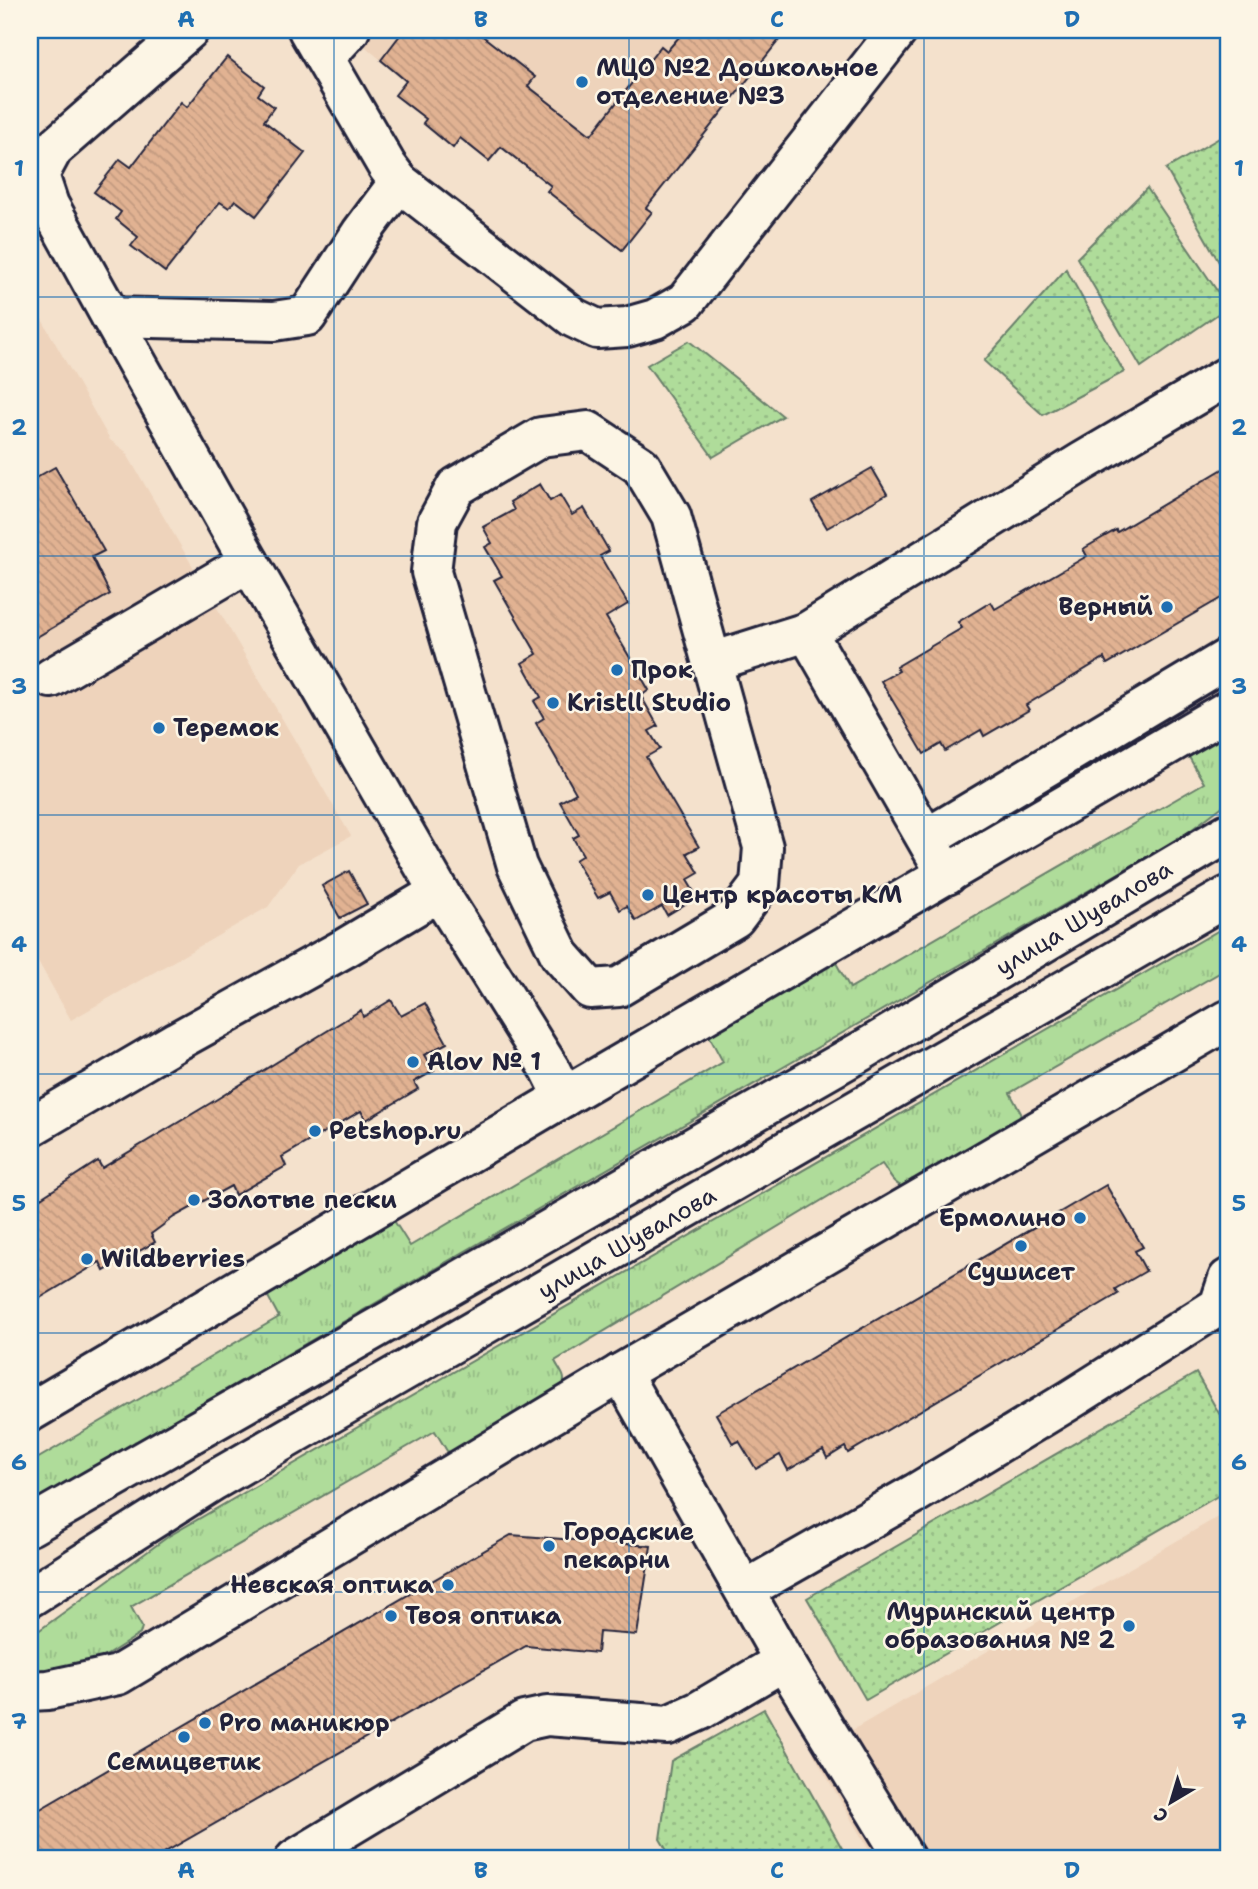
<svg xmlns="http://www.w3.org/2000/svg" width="1258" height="1889" viewBox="0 0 1258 1889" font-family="'Shantell Sans',sans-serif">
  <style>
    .built { fill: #eed3bb }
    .grass { fill: url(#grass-tufts); stroke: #687f6a; stroke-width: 2 }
    .park { fill: url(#park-dots); stroke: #687f6a; stroke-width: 2 }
    .building { fill: url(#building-back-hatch); stroke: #22223b; stroke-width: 2 }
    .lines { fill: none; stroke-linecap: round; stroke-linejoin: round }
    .minor-casing { stroke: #22223b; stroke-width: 44 }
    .minor { stroke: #fcf5e5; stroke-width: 38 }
    .grid { fill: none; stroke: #1f6fb2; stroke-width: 2; stroke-opacity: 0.55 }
    .poi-dot { fill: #1f6fb2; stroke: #fcf5e5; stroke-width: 2.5 }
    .labels { text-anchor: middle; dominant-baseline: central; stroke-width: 5; stroke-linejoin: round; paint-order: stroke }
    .poi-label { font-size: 24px; font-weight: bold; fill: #22223b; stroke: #fcf5e5; text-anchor: start }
    .street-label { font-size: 24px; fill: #22223b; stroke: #fcf5e5 }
    .neatline { fill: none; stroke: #1f6fb2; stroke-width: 2.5 }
    .grid-label { font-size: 23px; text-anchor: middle; font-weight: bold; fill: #1f6fb2 }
  </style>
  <defs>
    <pattern id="grass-tufts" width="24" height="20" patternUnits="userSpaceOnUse" patternTransform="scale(1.75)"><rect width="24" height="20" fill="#afdc9a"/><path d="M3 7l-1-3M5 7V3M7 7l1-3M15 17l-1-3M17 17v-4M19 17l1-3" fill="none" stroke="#96bc86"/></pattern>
    <pattern id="park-dots" width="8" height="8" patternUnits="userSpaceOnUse" patternTransform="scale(1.75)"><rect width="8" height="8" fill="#afdc9a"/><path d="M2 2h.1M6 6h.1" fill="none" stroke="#96bc86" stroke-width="1.8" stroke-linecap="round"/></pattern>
    <pattern id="building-back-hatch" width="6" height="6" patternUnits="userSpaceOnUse" patternTransform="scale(1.75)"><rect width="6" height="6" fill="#e1b292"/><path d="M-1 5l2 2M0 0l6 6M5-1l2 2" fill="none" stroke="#c1997f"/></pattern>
  </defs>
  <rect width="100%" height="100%" fill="#f4e1cc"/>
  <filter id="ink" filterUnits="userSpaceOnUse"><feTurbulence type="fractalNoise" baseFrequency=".0143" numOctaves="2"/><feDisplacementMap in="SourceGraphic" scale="14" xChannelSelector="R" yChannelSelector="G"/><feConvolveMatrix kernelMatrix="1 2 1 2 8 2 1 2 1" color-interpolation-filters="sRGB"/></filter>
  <g filter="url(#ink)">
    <g class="built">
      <polygon points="346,30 404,30 381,60"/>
      <polygon points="475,30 685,30 667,51 660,46 591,135 528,86 535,77"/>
      <polygon points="30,304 36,309 110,440 125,451 351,836 299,864 268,907 71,1020 30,947 30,620 42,613 30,594"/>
      <polygon points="1228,1511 1228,1859 874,1859 813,1753"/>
    </g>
    <g class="grass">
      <polygon points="1228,735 1228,802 1183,836 30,1503 30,1463 279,1317 266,1293 393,1219 410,1246 723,1062 708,1034 835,961 850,988 1204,783 1189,757"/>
      <path d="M1228 925V968L1010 1093 1021 1113 1018 1122 904 1187C892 1184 889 1173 882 1164L555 1361C559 1370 568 1377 562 1387L453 1453 447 1451 435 1431 131 1607 142 1627 140 1634 107 1655 97 1660 50 1669 30 1670V1637L169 1536Z"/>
    </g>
    <g class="park">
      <polygon points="1228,133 1228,278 1166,169"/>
      <polygon points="1147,188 1228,307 1141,367 1077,258"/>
      <polygon points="1066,269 1124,372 1043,415 984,361"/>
      <polygon points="689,341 783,416 713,457 647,365"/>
      <polygon points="1196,1373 1228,1429 1228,1490 866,1700 807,1598"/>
      <polygon points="764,1709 848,1859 672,1859 660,1839 671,1761"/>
    </g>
    <g class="building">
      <polygon points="404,30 475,30 535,77 528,86 591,135 661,46 667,51 685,30 787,30 646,208 652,212 622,250 547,191 551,186 501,147 489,161 460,138 453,148 423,123 426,119 395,95 406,81 381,60"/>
      <polygon points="227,57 264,86 258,95 274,107 264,121 305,153 256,216 235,200 229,208 220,202 165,272 131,246 138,237 116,219 121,212 94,192 120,159 131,167 181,102 187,107"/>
      <polygon points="1228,466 1228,594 1107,664 1104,658 1026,705 1029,710 984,736 981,730 945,751 941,744 924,754 881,681 899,671 896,667 962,628 958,622 991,602 995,609 1087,556 1083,549 1116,530 1117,532"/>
      <polygon points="55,467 104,551 92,557 110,594 30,641 30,481"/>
      <polygon points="872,468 887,494 827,528 812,502"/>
      <polygon points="540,484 550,501 560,495 572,515 584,508 609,551 600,556 628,604 606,617 649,690 641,696 658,726 649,731 660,749 646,757 699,847 687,853 699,873 687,880 697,897 667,915 662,906 636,921 627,906 620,910 610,892 598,898 575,860 583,855 573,838 579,835 560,802 576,793 536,723 544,718 534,701 541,697 522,663 537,654 494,580 502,576 485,547 492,543 483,527 514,510 510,502"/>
      <polygon points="349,871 367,904 340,918 322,886"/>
      <polygon points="391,1000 401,1016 425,1003 447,1043 424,1055 434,1071 414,1082 418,1089 366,1120 361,1111 282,1157 286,1166 235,1195 231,1186 174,1217 151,1234 155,1242 104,1271 100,1262 30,1304 30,1205 98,1161 102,1168 214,1101 361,1010 363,1017"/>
      <polygon points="1106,1185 1143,1247 1135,1251 1146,1271 1115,1289 1118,1294 848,1453 845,1447 827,1458 823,1450 788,1470 780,1455 756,1469 739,1441 733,1444 716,1414"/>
      <polygon points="511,1535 651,1546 637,1635 599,1632 597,1653 526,1646 153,1859 30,1859 30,1815"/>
    </g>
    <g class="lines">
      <defs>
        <g id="minor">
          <polyline points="189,30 53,149 39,175 49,205 111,317 274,321 307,316 361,233 399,182"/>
          <polyline points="308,30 387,166 399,182 574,318 597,329 627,327 655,319 685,302 898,30"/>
          <polyline points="325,57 350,30"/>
          <polyline points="111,317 249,562 439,892 550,1069 564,1097"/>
          <polygon points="588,431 641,466 671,516 763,847 760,885 735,918 619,987 590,989 560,955 517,866 431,572 437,522 456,487 541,437"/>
          <polyline points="712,662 807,632"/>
          <polyline points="51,678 249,562"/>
          <polyline points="927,838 1228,658"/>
          <polyline points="947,875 807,632 1082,462 1228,376"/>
          <polyline points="30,1127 177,1041 345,948 439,892"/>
          <polyline points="621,1373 784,1661 905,1859"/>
          <polyline points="30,1412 564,1097 1228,710"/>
          <polyline points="30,1526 865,1049 1228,833"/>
          <polyline points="745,1590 916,1493 1070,1400 1219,1306 1228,1279"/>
          <polyline points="30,1597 213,1481 1228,896"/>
          <polyline points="30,1691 48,1690 118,1675 621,1373 1228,1020"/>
          <polyline points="295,1859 524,1721 547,1716 668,1725 699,1711 784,1661"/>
        </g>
      </defs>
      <use href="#minor" class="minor-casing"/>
      <use href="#minor" class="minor"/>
    </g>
  </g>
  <path class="grid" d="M334 30V1859M629 30V1859M924 30V1859M30 297H1228M30 556H1228M30 815H1228M30 1074H1228M30 1333H1228M30 1592H1228"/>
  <g class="poi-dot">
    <circle cx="582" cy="82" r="7"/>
    <circle cx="1167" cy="607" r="7"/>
    <circle cx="617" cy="670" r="7"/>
    <circle cx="553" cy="703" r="7"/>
    <circle cx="159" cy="728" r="7"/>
    <circle cx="648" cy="895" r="7"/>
    <circle cx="413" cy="1062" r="7"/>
    <circle cx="315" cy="1131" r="7"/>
    <circle cx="194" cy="1200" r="7"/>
    <circle cx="1080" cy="1218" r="7"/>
    <circle cx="1021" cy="1246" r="7"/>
    <circle cx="87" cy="1259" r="7"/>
    <circle cx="549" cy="1546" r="7"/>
    <circle cx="448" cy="1585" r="7"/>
    <circle cx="391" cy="1616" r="7"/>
    <circle cx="1129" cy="1626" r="7"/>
    <circle cx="205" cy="1723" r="7"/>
    <circle cx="184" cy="1737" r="7"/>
  </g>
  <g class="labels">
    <g class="poi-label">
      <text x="596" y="68">МЦО №2 Дошкольное<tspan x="596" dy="28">отделение №3</tspan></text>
      <text x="1153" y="607" text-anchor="end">Верный</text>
      <text x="631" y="670">Прок</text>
      <text x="567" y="703">Kristll Studio</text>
      <text x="173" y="728">Теремок</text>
      <text x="662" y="895">Центр красоты КМ</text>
      <text x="427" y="1062">Alov № 1</text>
      <text x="329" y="1131">Petshop.ru</text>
      <text x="208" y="1200">Золотые пески</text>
      <text x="1066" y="1218" text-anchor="end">Ермолино</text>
      <text x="101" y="1259">Wildberries</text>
      <text x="1021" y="1272" text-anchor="middle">Сушисет</text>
      <text x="563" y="1532">Городские<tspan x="563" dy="28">пекарни</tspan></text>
      <text x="434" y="1585" text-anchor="end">Невская оптика</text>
      <text x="1115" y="1612" text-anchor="end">Муринский центр<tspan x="1115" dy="28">образования № 2</tspan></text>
      <text x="405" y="1616">Твоя оптика</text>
      <text x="219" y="1723">Pro маникюр</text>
      <text x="184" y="1762" text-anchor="middle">Семицветик</text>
    </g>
    <g class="street-label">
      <text transform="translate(1084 918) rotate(-31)">улица Шувалова</text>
      <text transform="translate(627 1243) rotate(-30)">улица Шувалова</text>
    </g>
  </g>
  <rect width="1258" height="1889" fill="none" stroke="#fcf5e5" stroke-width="77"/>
  <g transform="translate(1171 1802) rotate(218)" stroke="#fcf5e5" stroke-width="5" paint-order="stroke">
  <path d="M0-5L12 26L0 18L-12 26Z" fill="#22223b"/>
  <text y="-10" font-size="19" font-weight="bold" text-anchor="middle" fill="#22223b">С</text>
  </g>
  <rect x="38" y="38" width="1182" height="1812" class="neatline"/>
  <g class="grid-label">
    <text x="186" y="27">A</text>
    <text x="481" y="27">B</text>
    <text x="777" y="27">C</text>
    <text x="1072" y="27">D</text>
    <text x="19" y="176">1</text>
    <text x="1239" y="176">1</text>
    <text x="19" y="435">2</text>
    <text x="1239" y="435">2</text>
    <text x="19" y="694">3</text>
    <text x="1239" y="694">3</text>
    <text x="19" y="952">4</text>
    <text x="1239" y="952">4</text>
    <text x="19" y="1211">5</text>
    <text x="1239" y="1211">5</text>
    <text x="19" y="1470">6</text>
    <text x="1239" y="1470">6</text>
    <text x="19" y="1729">7</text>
    <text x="1239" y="1729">7</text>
    <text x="186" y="1878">A</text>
    <text x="481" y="1878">B</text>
    <text x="777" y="1878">C</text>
    <text x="1072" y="1878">D</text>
  </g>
</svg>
